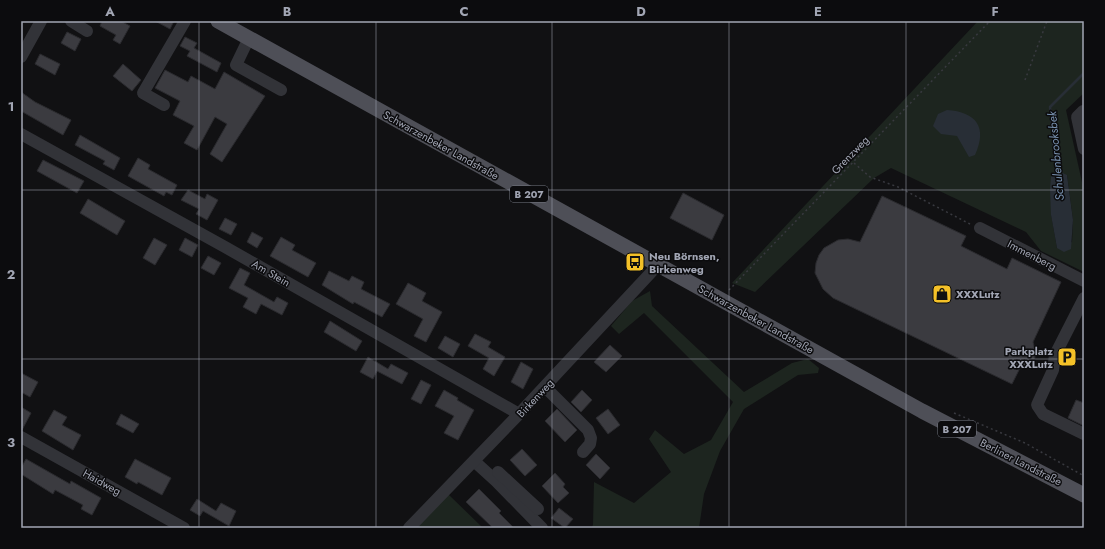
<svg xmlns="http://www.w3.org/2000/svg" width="1105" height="549" viewBox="0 0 1105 549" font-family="Jost,sans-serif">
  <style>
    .green { fill: #1d251f; fill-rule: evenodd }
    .water { fill: #282e36 }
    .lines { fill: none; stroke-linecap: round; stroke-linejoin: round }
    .stream { stroke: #282e36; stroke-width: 2.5 }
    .building { fill: #3b3b40; stroke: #2b2b2f }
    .path { stroke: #38393f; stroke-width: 1.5; stroke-dasharray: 2 3; stroke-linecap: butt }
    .minor { stroke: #323338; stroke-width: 12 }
    .major { stroke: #4e4f57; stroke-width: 15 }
    .grid { fill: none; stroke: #a2a6b4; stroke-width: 1; stroke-opacity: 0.55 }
    .labels { text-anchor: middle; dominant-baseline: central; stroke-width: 3; stroke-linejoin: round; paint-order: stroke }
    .shield { fill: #0c0c0e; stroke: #757882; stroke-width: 1 }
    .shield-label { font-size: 10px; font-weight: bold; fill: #a2a6b4 }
    .street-label { font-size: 11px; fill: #a2a6b4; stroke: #0c0c0e }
    .poi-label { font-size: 11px; font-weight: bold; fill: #a2a6b4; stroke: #0c0c0e; text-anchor: start }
    .water-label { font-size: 12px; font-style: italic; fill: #7891b0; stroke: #0c0c0e }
    .neatline { fill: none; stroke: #a2a6b4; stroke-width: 1.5 }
    .grid-label { font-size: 13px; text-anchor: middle; font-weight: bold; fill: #a2a6b4 }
  </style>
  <rect width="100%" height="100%" fill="#111113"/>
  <g class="green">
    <path d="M978 21H1084V93L1066 110 1084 191V272L1041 251 1026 232 891 168 874 178 755 292 732 283ZM1067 175 1073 220 1072 242 1057 248 1051 214V177Z"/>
    <polygon points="650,291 652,306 744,392 792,363 808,359 819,368 818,373 798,375 744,409 720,451 704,494 699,528 591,528 593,525 594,482 634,503 671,472 649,439 655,430 684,454 711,440 733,402 644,313 619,334 611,326 632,301"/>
    <polygon points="448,494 483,528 415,528"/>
  </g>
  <g class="water">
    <path d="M947 110C976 112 988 127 975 155L969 157 957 136 941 134 933 126 938 114Z"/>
    <polygon points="1056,170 1067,175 1073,220 1071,249 1064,252 1057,248 1051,215 1050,189 1051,177"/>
  </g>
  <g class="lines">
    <polyline class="stream" points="1056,172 1050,107 1084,73"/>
  </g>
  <g class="building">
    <polygon points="102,21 121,21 130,26 120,44 113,40 116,35 100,26"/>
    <polygon points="155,21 174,21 170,29"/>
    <polygon points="67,32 81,39 75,51 61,43"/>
    <polygon points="185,37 197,43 194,48 221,63 217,72 187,56 190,51 180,46"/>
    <polygon points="40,54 60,64 55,75 35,64"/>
    <polygon points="123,64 141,80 132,91 113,76"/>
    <polygon points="165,70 188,82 191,76 215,89 224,72 265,96 222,162 210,154 227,124 215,117 197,150 184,143 194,126 173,115 180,101 155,88"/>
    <polygon points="21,92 35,102 71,120 63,135 21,111"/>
    <polygon points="80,135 120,158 114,170 103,164 105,161 75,145"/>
    <polygon points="138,158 150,165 148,169 177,185 172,195 166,192 164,196 128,176"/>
    <polygon points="43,160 84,181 77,193 37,171"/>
    <polygon points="188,190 205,199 207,194 218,200 207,220 196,214 199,209 181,200"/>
    <polygon points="683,193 724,215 712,240 670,218"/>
    <polygon points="882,196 966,236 961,246 1007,269 1012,258 1061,282 1033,342 1036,354 1034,360 1030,364 1020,368 1012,384 833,298 823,289 815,273 816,263 819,255 824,248 838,240 848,239 860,242"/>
    <polygon points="88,199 125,221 117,235 80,213"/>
    <polygon points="225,218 237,224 231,235 219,229"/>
    <polygon points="252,232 263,238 257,248 247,242"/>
    <polygon points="281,237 295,245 292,250 316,263 308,277 270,256"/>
    <polygon points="154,238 167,245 155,265 143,258"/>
    <polygon points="185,238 198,245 192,257 179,250"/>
    <polygon points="208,256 221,263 214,275 201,268"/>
    <polygon points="240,268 250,273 244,285 274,302 277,297 288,303 282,315 261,304 256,314 243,307 248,298 229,288"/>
    <polygon points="329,271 349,281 352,276 364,282 361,289 390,304 382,317 354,302 353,304 322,285"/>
    <polygon points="408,283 426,293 422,301 442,312 426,342 414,336 423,319 396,304"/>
    <polygon points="330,321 362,341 356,351 324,332"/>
    <polygon points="475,334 491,342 488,347 505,357 494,376 483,369 489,358 468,346"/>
    <polygon points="445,336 460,344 453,357 438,348"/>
    <polygon points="610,345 622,356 606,372 594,362"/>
    <polygon points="368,357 388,369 391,364 408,373 402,384 377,371 373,379 360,372"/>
    <polygon points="521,362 533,369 523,389 511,382"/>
    <polygon points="21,373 38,382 30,397 21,392"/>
    <polygon points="421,380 431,385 421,404 411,399"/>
    <polygon points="444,390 458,398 457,400 474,410 458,440 444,433 454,416 435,406"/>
    <polygon points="582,390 592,400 581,412 571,402"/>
    <polygon points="1076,400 1084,403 1084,426 1068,418"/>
    <polygon points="21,407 31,413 22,430 21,430"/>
    <polygon points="557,409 577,430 565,442 545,421"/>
    <polygon points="608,409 620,425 608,434 596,418"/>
    <polygon points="54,410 67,417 62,425 81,435 73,450 42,431"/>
    <polygon points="121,414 139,424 133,433 116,424"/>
    <polygon points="522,449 537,465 525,476 510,460"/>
    <polygon points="596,454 610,468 600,479 586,465"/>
    <polygon points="26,459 70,484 71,481 101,498 92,515 81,509 83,505 55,490 53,494 21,474 21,468"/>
    <polygon points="135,459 171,478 162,495 138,482 137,484 125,477"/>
    <polygon points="555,473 565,484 563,487 569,493 558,503 542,486"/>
    <polygon points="479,489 501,511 499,513 514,528 493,528 466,502"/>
    <polygon points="197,499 216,511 221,503 236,511 229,526 203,511 200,516 190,510"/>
    <polygon points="559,508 573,519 565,528 551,518"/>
  </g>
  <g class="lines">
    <g class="path">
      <polyline points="1025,80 1047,21"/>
      <polyline points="854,163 870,177 898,187 970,224"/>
      <polyline points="729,290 990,21"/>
      <polyline points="954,413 1025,443 1084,476"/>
    </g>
    <g class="minor">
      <polyline points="71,21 87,31"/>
      <polyline points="249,38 236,65 281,90"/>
      <polyline points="21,57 41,21"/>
      <polyline points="164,105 143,93 185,21"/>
      <polyline points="1083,111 1077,117 1084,149"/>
      <polyline points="21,134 225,247 519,414"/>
      <polyline points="980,228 1084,281"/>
      <polyline points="1084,298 1055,355 1053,370 1037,405 1043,414 1084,434"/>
      <polyline points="545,387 588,430 591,438 590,444 583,452"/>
      <polyline points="21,437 184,528"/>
      <polyline points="474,461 496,481 542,528"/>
      <polyline points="498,472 538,509"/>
      <polyline points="409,528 519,414 658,265"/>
    </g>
    <polyline class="major" points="218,21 922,411 1084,495"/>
  </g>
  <path class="grid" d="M199 21V528M376 21V528M552 21V528M729 21V528M906 21V528M21 190H1084M21 359H1084"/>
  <defs>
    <symbol id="bus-square" viewBox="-11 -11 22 22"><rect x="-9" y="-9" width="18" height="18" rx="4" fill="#f4c128" stroke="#0c0c0e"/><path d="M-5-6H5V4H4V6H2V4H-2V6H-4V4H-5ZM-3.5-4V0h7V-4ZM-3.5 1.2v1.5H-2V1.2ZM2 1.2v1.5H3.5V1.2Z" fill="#111"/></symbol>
    <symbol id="shop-square" viewBox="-11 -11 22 22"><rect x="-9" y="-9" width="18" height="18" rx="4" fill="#f4c128" stroke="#0c0c0e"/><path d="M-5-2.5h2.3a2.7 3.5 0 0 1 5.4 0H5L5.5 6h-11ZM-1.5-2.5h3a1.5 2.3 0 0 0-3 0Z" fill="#111"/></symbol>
    <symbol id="parking-square" viewBox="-11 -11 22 22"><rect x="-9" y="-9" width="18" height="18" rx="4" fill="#f4c128" stroke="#0c0c0e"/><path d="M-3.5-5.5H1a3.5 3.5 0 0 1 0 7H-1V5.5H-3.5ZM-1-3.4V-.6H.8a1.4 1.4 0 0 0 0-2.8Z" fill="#111"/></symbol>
  </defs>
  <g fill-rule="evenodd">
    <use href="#bus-square" x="624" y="251" width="22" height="22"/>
    <use href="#shop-square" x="931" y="283" width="22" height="22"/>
    <use href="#parking-square" x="1056" y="346" width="22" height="22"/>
  </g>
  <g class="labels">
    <g class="shield">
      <rect x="510" y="186" width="38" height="16" rx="3"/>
      <rect x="938" y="421" width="38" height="16" rx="3"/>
    </g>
    <g class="shield-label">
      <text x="529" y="194">B 207</text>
      <text x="957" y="429">B 207</text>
    </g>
    <g class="street-label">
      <text transform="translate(441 145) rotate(29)">Schwarzenbeker Landstraße</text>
      <text transform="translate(850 155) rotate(-46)">Grenzweg</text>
      <text transform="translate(1032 255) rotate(27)">Immenberg</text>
      <text transform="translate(271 273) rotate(30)">Am Stein</text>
      <text transform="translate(756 319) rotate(29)">Schwarzenbeker Landstraße</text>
      <text transform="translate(535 398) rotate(-47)">Birkenweg</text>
      <text transform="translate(1021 462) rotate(27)">Berliner Landstraße</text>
      <text transform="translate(102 482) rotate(29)">Haidweg</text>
    </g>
    <g class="poi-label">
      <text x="649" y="256">Neu Börnsen,<tspan x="649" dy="13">Birkenweg</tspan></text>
      <text x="956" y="294">XXXLutz</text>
      <text x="1053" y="351" text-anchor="end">Parkplatz<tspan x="1053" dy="13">XXXLutz</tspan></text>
    </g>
    <g class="water-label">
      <text transform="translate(1056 156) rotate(-95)">Schulenbrooksbek</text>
    </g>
  </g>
  <rect width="1105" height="549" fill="none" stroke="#0c0c0e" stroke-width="44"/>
  <rect x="22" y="22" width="1061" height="505" class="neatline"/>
  <g class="grid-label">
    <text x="110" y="16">A</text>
    <text x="287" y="16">B</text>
    <text x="464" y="16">C</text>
    <text x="641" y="16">D</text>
    <text x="818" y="16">E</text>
    <text x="995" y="16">F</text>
    <text x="11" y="111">1</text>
    <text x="11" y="279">2</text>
    <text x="11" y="447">3</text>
  </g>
</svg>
